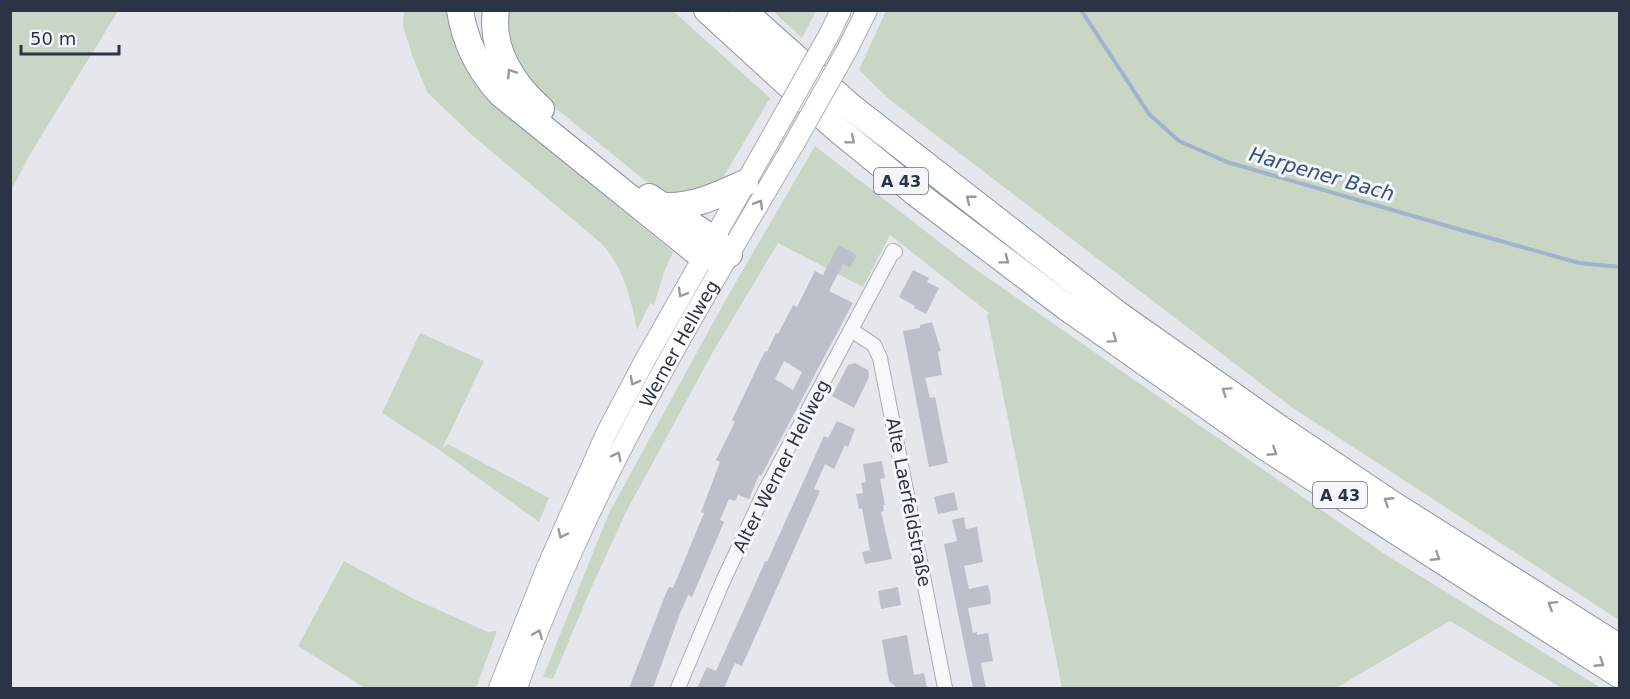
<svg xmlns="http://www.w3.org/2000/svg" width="1630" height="699" viewBox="0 0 1630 699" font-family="'DejaVu Sans',sans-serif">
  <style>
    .green { fill: #c9d6c5 }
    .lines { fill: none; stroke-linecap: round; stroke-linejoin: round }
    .stream { stroke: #9fb4cc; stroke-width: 4 }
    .building { fill: #bbc0ca; fill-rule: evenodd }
    .minor-casing { stroke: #a9aeb7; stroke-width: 16 }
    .secondary-casing { stroke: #a9aeb7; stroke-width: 22 }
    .motorway-casing { stroke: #8b94a3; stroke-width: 28 }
    .minor { stroke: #f7f8fa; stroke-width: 14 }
    .secondary { stroke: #fff; stroke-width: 20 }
    .motorway { stroke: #fff; stroke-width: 26 }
    .secondary-bridge-casing { stroke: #a9aeb7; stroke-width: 22; stroke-linecap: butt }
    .secondary-bridge { stroke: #fff; stroke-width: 20 }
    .oneway { stroke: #959aa2 }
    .labels { text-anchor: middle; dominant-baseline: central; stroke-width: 6; stroke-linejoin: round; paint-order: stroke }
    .shield { fill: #f4f6f9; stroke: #676e7b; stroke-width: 1.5 }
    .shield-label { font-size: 16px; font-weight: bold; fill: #2b3445 }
    .street-label { font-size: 18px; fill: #2b3445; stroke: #f4f6f9 }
    .water-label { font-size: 20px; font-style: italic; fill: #34527a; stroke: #f4f6f9 }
  </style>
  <rect width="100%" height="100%" fill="#e4e7ec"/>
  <g class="green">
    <polygon points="10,11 118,11 29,156 11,191"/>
    <path d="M404 11H453L545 146 673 252 664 272 654 305 650 303 637 330C631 298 624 269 602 244L472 135 427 92 413 58 403 26Z"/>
    <polygon points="501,11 673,11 770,98 721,181 697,193 666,193 653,187 543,98 519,75"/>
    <polygon points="773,11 816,11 802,38"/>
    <polygon points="886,11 1619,11 1619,620 1293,408 890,100 859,70"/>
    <polygon points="815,146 968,264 1386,555 1601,688 1562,688 1450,621 1336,688 1062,688 987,315 989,313 890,235 863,287 778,243 714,350 626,512 589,593 553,679 543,677 609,513 725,301"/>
    <polygon points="420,333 484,361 442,449 448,444 549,498 539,522 441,451 382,413"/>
    <polygon points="344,561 414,599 488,632 497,631 476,688 365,688 298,646"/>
  </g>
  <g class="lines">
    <polyline class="stream" points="1081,10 1149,114 1179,141 1227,162 1458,229 1579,263 1620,267"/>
  </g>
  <g class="building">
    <path d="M838 245 857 255 850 268 843 264 829 291 853 303 761 476 759 475 749 499 738 495 735 501 729 499 720 520 724 522 692 597 688 595 679 616 653 688H629L664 598 669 587 673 588 704 513 701 512 720 462 716 460 735 422 732 420 765 351 767 352 776 333 778 334 793 305 797 307 815 271 823 275ZM784 361 802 372 793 390 775 379Z"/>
    <polygon points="913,270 929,278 927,282 939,288 926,314 914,308 915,306 899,297"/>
    <polygon points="932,322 941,351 938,352 942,375 925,378 930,398 935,397 948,463 929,467 903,331 920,328 920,325"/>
    <polygon points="855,363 868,370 869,377 854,408 832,396 848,365"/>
    <polygon points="837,421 855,429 848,447 845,445 834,469 825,464 814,489 820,491 742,666 735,663 724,688 697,688 707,667 716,671 761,571 765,561 767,562 824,436 828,438"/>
    <polygon points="882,461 885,478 880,479 885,505 883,505 884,511 881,512 892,559 865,564 862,552 870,550 862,508 859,509 856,494 863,493 861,483 866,482 863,464"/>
    <polygon points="954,492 958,510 938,514 934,497"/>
    <polygon points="964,517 966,529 977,527 983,562 964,566 969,589 988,585 990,593 991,604 968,608 973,633 977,632 977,635 988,633 993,661 981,663 986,688 973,688 944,544 957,541 952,520"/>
    <polygon points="898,587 901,605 881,609 878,591"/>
    <polygon points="907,635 914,675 924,673 927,688 897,688 889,681 882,640"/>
  </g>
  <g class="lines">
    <defs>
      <g id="minor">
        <polyline points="851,330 874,345 880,358 945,688"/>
        <polyline points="678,688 723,581 766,489 893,251 895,252"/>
      </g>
      <g id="secondary">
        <polyline points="829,35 841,10"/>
        <polyline points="847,50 867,10"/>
        <polyline points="499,688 547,567 606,434 645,360 776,129"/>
        <path id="s1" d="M517 688C532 643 551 598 571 554 634 412 715 278 794 144"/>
      </g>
      <g id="motorway">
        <path d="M460 10C465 43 479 70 501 94L703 257 729 254"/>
        <path d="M496 10C490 49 513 85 541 109"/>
        <polyline points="707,10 836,128 917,194 1065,306 1267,448 1620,675"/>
        <polyline points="742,10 851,107 1116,313 1279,428 1392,504 1620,648"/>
        <polyline points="649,197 713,239 729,254"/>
        <path d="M665 206C695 207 718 195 745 183"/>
      </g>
    </defs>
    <use href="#minor" class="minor-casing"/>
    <use href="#secondary" class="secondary-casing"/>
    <use href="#motorway" class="motorway-casing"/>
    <use href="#minor" class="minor"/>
    <use href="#secondary" class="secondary"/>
    <use href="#motorway" class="motorway"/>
    <defs>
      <g id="secondary-bridge">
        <polyline points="776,129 829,35"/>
        <polyline points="794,144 847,50"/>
      </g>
    </defs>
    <use href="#secondary-bridge" class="secondary-bridge-casing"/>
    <use href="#secondary-bridge" class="secondary-bridge"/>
  </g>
  <defs><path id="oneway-chevron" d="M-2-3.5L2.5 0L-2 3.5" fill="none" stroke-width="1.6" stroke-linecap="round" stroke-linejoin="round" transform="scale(1.5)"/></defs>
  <g class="oneway">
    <use href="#oneway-chevron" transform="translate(511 73) rotate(-123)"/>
    <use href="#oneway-chevron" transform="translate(851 140) rotate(39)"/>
    <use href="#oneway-chevron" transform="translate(970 199) rotate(-142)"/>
    <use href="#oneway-chevron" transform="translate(759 204) rotate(-59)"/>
    <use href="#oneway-chevron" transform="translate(1005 260) rotate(37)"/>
    <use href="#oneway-chevron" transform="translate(682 293) rotate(120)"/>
    <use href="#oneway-chevron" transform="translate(1113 339) rotate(35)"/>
    <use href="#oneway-chevron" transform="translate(634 381) rotate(118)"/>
    <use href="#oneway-chevron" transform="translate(1226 391) rotate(-145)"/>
    <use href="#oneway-chevron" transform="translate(1273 452) rotate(33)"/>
    <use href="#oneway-chevron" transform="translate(617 456) rotate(-64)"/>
    <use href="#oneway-chevron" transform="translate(1388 501) rotate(-147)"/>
    <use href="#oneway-chevron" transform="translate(562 534) rotate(115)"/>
    <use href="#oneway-chevron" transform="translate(1436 557) rotate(33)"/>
    <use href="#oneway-chevron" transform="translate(1552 605) rotate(-148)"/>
    <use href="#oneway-chevron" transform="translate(538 634) rotate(-68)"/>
    <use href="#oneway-chevron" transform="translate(1600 663) rotate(33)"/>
  </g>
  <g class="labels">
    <g class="shield">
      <rect x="874" y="168" width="54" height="26" rx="4.5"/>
      <rect x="1313" y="482" width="54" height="26" rx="4.5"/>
    </g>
    <g class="shield-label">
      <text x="901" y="181">A 43</text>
      <text x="1340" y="495">A 43</text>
    </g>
    <g class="street-label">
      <text stroke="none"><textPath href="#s1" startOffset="381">Werner Hellweg</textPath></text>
      <text transform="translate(781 466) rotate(-63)">Alter Werner Hellweg</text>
      <text transform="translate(909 502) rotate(79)">Alte Laerfeldstraße</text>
    </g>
    <g class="water-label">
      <text transform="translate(1322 174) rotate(16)">Harpener Bach</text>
    </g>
  </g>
  <rect width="1630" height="699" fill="none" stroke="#2b3445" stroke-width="24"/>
  <path d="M21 45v9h98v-9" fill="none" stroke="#2b3445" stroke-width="3"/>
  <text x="30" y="45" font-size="18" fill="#2b3445" stroke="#f4f6f9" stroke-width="4.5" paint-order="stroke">50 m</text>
</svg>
